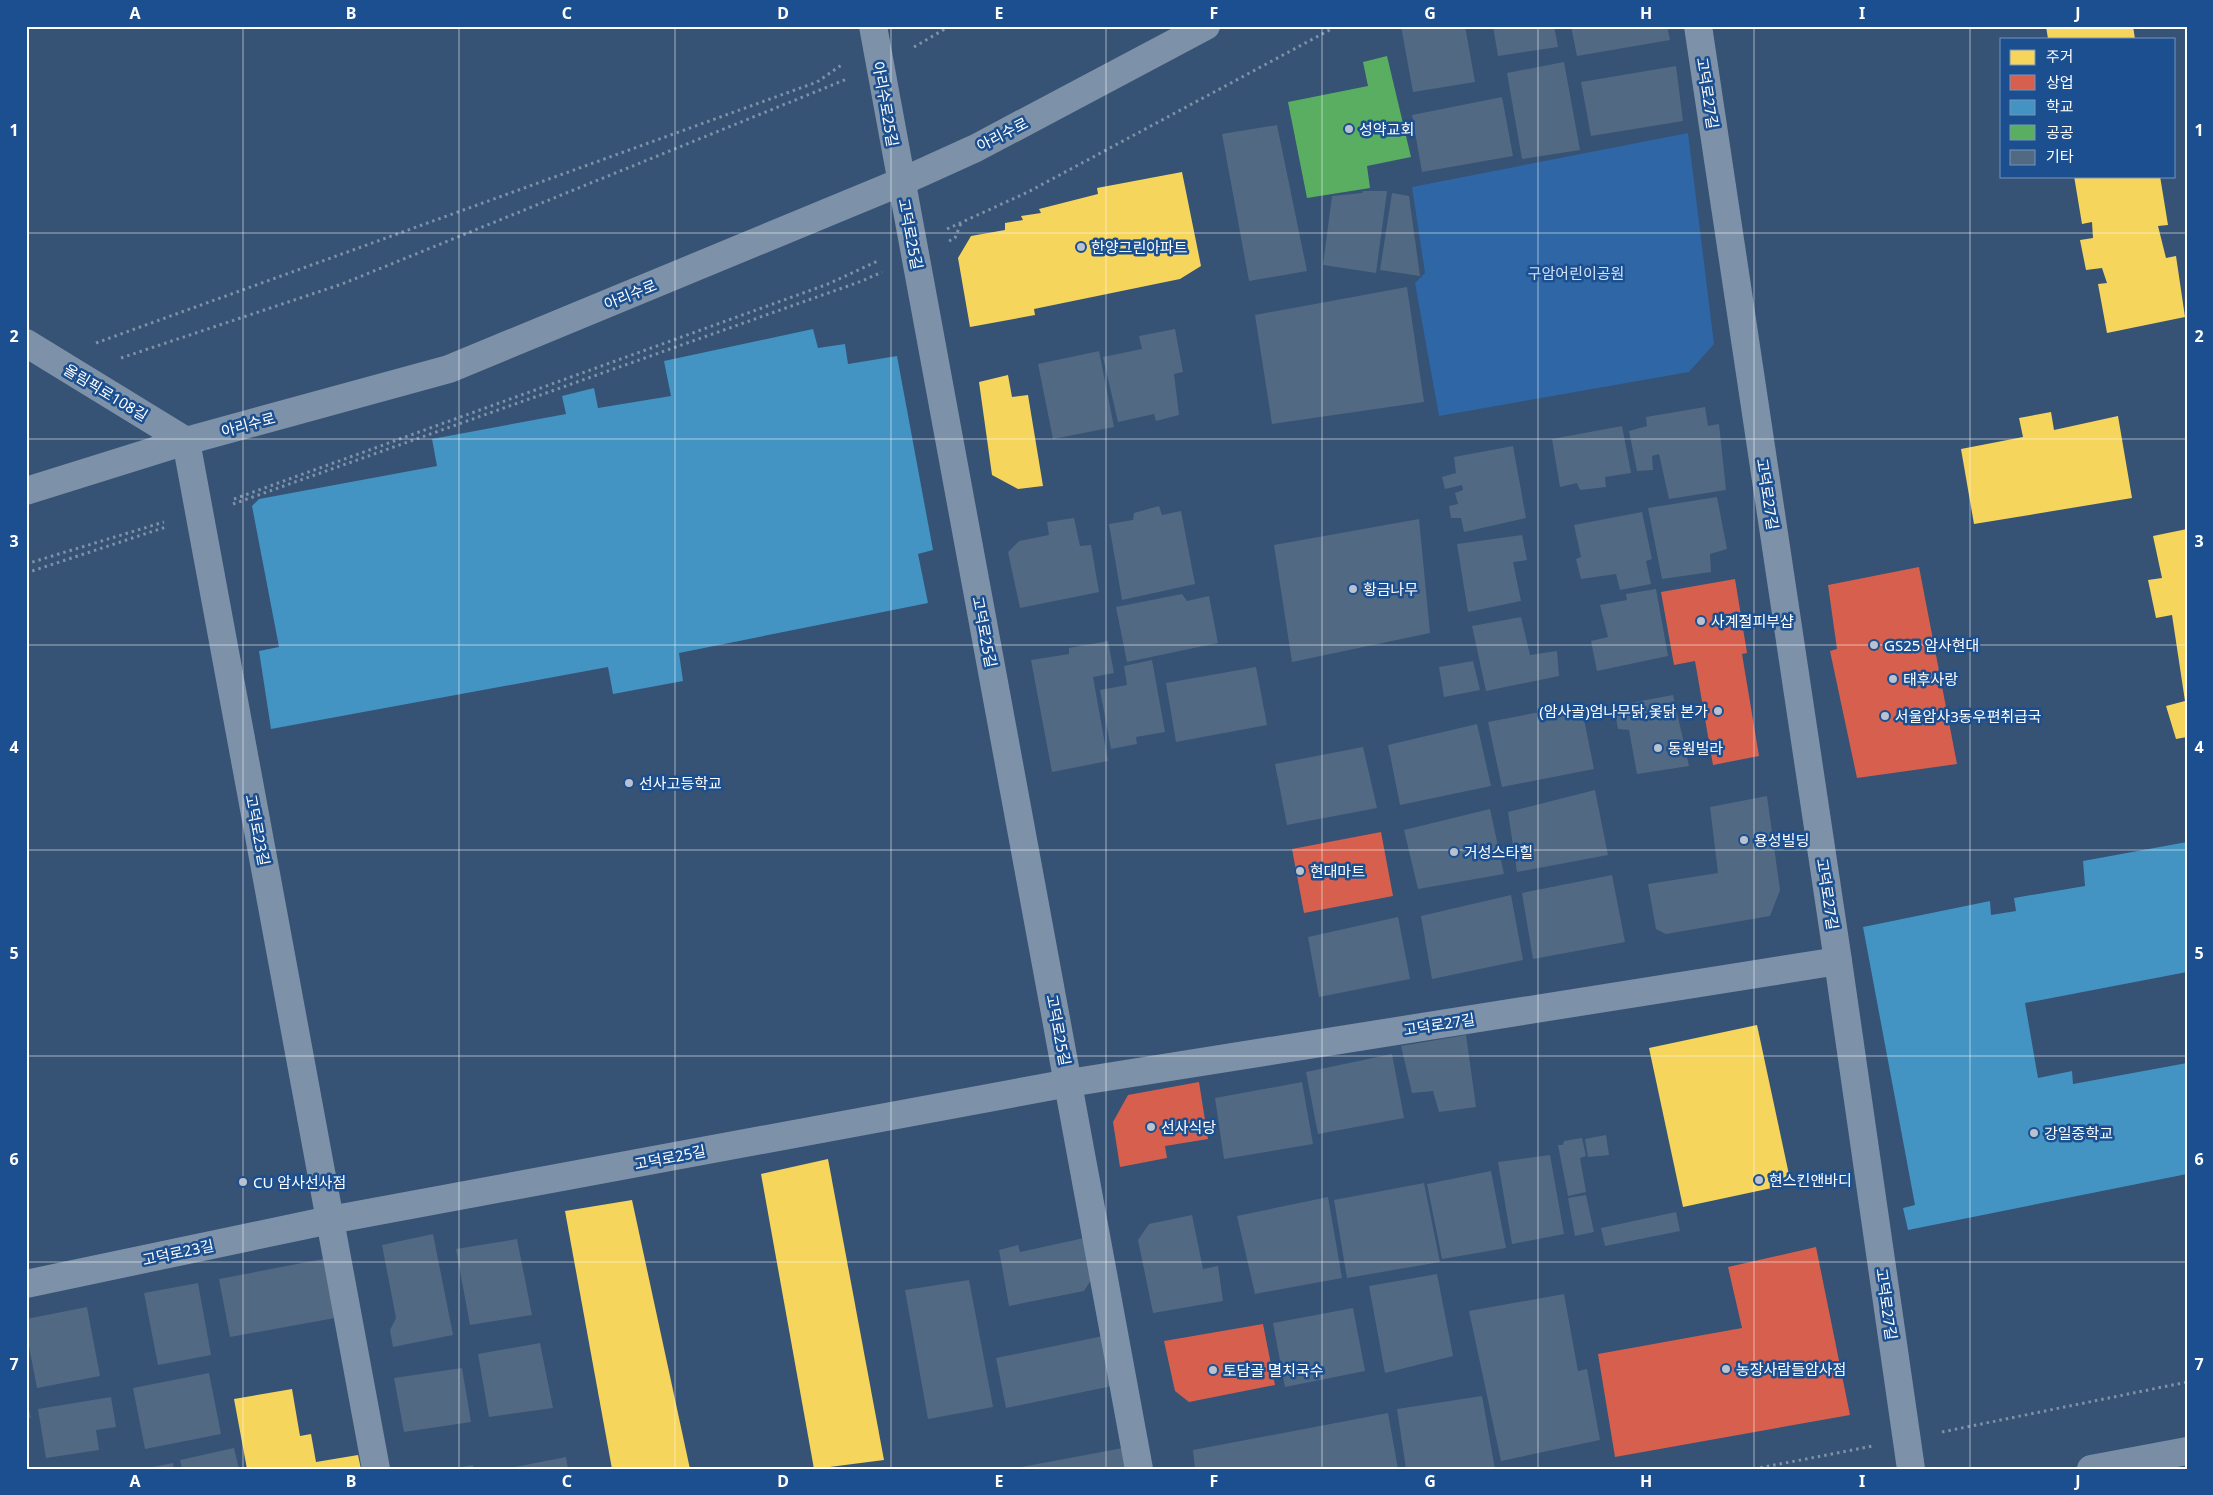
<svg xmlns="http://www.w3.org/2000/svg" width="2213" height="1495" viewBox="0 0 2213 1495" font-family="'Noto Sans','Noto Sans KR',sans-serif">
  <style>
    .green { fill: #2f66a5 }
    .homes { fill: #f6d55c }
    .shops { fill: #d6604d }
    .schools { fill: #4393c3 }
    .public { fill: #5aae61 }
    .building { fill: #526984 }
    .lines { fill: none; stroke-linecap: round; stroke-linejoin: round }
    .path { stroke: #7d92a8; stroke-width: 3; stroke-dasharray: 2.5 4; stroke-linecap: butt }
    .minor { stroke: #7d92a8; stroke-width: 28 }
    .tertiary { stroke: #7d92a8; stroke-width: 28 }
    .secondary { stroke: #798da4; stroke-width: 28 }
    .grid { fill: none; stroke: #fff; stroke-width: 1; stroke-opacity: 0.55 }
    .poi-dot { fill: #b9c2ce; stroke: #1b4f8f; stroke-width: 2 }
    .labels { text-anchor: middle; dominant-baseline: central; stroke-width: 5; stroke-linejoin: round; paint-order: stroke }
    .street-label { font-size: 15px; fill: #fff; stroke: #1b4f8f }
    .poi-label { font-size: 15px; fill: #fff; stroke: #1b4f8f; text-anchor: start }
    .park-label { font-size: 15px; fill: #cfe3fa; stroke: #1b4f8f }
    .neatline { fill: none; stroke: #fff; stroke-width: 2 }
    .grid-label { font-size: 16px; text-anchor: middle; font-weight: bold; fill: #fff }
  </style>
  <rect width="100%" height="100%" fill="#365274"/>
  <polygon class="green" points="1688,133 1714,344 1689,372 1439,416 1415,283 1425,273 1412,187"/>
  <g class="homes">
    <polygon points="2046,26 2133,26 2135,39 2048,39"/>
    <polygon points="1182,172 1201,266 1180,279 1034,309 1035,315 970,327 958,258 971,236 1005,230 1005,223 1023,220 1021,216 1041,213 1039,209 1098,194 1097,188"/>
    <polygon points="2074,176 2160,176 2168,225 2158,226 2166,258 2176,256 2185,317 2107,333 2098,284 2107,283 2102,268 2086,270 2080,240 2093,238 2092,222 2082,224"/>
    <polygon points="1008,375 1012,397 1028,395 1043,486 1018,489 992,475 979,382"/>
    <polygon points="2051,412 2054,430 2118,416 2132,498 1974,524 1961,449 2023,437 2019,418"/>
    <polygon points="2187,529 2187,737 2176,739 2166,706 2185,701 2172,615 2156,618 2148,580 2162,578 2153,536"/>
    <polygon points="1757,1025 1791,1184 1683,1207 1649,1048"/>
    <polygon points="828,1159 884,1460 814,1469 761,1174"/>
    <polygon points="632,1200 690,1469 612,1469 565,1211"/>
    <polygon points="292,1389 300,1436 311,1434 316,1462 358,1455 361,1469 247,1469 234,1399"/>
  </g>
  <g class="shops">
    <polygon points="1919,567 1957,764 1857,778 1830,651 1837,649 1828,585"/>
    <polygon points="1735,579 1747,653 1742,654 1759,756 1713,765 1695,661 1674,665 1661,592"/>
    <polygon points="1381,832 1393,896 1304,913 1292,849"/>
    <polygon points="1199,1082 1208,1139 1165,1146 1167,1158 1120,1167 1113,1122 1128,1095"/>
    <polygon points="1816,1247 1850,1415 1615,1457 1598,1354 1742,1328 1728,1267"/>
    <polygon points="1263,1324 1275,1385 1189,1402 1175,1391 1164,1341"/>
  </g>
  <g class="schools">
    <polygon points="813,329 818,348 845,344 848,364 897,356 933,550 918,554 928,603 679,653 683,681 613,694 608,667 271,729 259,651 279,647 252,506 259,499 437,466 432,439 566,414 562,396 594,388 598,408 671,396 664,361"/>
    <polygon points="2187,842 2187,972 2025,1003 2038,1078 2072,1071 2073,1084 2187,1063 2187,1174 1908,1230 1903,1208 1915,1205 1863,927 1990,901 1991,915 2016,911 2014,898 2085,886 2083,861"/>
  </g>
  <polygon class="public" points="1387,56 1411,157 1367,166 1370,188 1307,198 1288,102 1368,86 1363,62"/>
  <g class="building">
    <polygon points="1401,26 1465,26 1475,82 1413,92"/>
    <polygon points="1493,26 1554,26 1558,47 1498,56"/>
    <polygon points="1571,26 1667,26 1670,40 1577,56"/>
    <polygon points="1564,62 1580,150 1522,159 1507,73"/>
    <polygon points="1676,66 1683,121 1591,136 1581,82"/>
    <polygon points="1502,97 1513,156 1422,172 1412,115"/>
    <polygon points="1277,125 1307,271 1249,281 1222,134"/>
    <polygon points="1363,191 1387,191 1376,273 1323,265 1332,196 1362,193"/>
    <polygon points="1392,193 1409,196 1420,276 1380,270"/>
    <polygon points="1407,287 1424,402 1272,424 1255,315"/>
    <polygon points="1175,329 1183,372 1174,374 1179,415 1156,421 1154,414 1118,422 1103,357 1142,349 1139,336"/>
    <polygon points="1099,351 1114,427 1053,439 1038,364"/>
    <polygon points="1705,407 1708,426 1719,424 1726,490 1669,499 1659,454 1652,456 1653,470 1637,471 1629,431 1647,426 1646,417"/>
    <polygon points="1622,426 1631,473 1605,477 1606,487 1580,490 1577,483 1560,487 1552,439"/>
    <polygon points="1513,446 1526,518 1464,532 1461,518 1451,518 1449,506 1458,504 1455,493 1463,490 1462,485 1445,489 1442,477 1456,473 1454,457"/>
    <polygon points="1717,497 1727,549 1710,554 1711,572 1662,579 1648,508"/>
    <polygon points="1159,506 1162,515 1181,511 1195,584 1122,600 1109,524 1133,520 1134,513"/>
    <polygon points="1642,512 1652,559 1646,561 1651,584 1620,590 1616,574 1581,579 1576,559 1581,557 1574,525"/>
    <polygon points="1074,518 1080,546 1091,545 1099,592 1020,608 1008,552 1019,541 1049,535 1047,522"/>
    <polygon points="1419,519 1430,633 1292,662 1274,545"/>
    <polygon points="1522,535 1527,560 1513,562 1521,601 1468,612 1457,544"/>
    <polygon points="1656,589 1668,656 1597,671 1591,641 1608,637 1600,605 1627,600 1626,594"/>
    <polygon points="1182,594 1187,601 1209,596 1218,643 1127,662 1116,607"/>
    <polygon points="1521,617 1530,655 1557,651 1559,676 1486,691 1472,626"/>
    <polygon points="1108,641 1114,673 1093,677 1108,761 1052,772 1031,660 1069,654 1069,648"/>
    <polygon points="1152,660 1165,732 1136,737 1137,744 1111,749 1100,690 1127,685 1124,666"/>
    <polygon points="1473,661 1480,690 1444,697 1439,667"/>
    <polygon points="1256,667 1267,725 1176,742 1166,683"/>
    <polygon points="1673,695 1689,766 1637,774 1629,730 1618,729 1614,706"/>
    <polygon points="1581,704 1594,769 1502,787 1488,722"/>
    <polygon points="1477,724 1491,786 1400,805 1388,745"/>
    <polygon points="1363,747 1377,808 1287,825 1275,764"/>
    <polygon points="1595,790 1608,855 1517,872 1508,812"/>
    <polygon points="1767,796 1780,890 1770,916 1666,934 1656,929 1648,884 1718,873 1710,807"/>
    <polygon points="1490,809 1504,874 1418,889 1404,830"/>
    <polygon points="1612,875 1625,942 1533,959 1522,893"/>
    <polygon points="1511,895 1523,960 1432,979 1421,916"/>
    <polygon points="1398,917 1410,979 1319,997 1308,937"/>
    <polygon points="1466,1035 1476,1107 1439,1112 1433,1091 1412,1093 1401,1046"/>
    <polygon points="1392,1054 1404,1118 1318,1134 1306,1072"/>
    <polygon points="1302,1082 1313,1144 1224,1159 1215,1098"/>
    <polygon points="1606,1135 1609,1155 1588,1157 1585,1139"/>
    <polygon points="1582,1138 1586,1156 1580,1158 1586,1192 1568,1196 1558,1145 1563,1145 1564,1141"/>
    <polygon points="1550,1155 1564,1234 1512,1244 1498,1162"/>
    <polygon points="1491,1171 1506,1248 1442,1259 1427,1184"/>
    <polygon points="1424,1183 1440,1262 1347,1278 1334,1200"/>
    <polygon points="1586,1195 1594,1232 1575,1236 1568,1198"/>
    <polygon points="1328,1197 1342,1278 1255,1294 1237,1216"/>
    <polygon points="1676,1212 1680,1231 1605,1246 1601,1228"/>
    <polygon points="1192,1215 1203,1269 1218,1266 1223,1301 1153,1313 1138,1240 1149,1224"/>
    <polygon points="433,1234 453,1335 393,1347 390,1330 396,1318 382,1245"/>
    <polygon points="1084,1238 1091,1280 1084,1291 1009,1306 999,1250 1018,1245 1020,1252"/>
    <polygon points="517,1239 532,1315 470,1325 456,1249"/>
    <polygon points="323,1259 335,1318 230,1337 219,1279"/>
    <polygon points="1437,1274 1453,1356 1385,1373 1369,1286"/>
    <polygon points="969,1280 993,1407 928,1419 905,1290"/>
    <polygon points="198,1283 211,1355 158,1365 144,1293"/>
    <polygon points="1564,1294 1578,1371 1587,1369 1600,1440 1501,1461 1469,1311"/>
    <polygon points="87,1307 100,1376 37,1388 26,1331 26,1319"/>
    <polygon points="1353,1308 1365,1371 1285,1387 1273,1323"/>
    <polygon points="1103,1336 1112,1386 1006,1408 996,1358"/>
    <polygon points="540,1343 553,1408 489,1417 478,1354"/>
    <polygon points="462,1368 471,1422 404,1432 394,1378"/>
    <polygon points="209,1373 221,1434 145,1449 133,1388"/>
    <polygon points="1482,1396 1495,1469 1406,1469 1397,1409"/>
    <polygon points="111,1397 116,1427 96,1430 99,1450 46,1458 38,1409"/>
    <polygon points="26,1398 31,1418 26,1419"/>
    <polygon points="1388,1413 1398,1469 1195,1469 1193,1450"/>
    <polygon points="234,1448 239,1469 182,1469 180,1460"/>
    <polygon points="1123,1448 1127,1469 1017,1469 1016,1468"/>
    <polygon points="566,1457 568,1469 510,1469 510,1468"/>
    <polygon points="173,1463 174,1469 148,1469 148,1468"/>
    <polygon points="473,1465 474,1469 456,1469 456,1468"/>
  </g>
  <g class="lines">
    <g class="path">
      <polyline points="914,47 950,26"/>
      <polyline points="947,229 1028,192 1337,26"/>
      <polyline points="949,241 955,238 961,223"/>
      <polyline points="96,343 817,82 843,64"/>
      <polyline points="121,358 342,284 847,79"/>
      <polyline points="234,499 828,284 880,260"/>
      <polyline points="233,504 862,281 882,272"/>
      <polyline points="26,564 164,522"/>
      <polyline points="26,573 166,527"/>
      <polyline points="1942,1432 2187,1382"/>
      <polyline points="1754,1469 1873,1446"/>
    </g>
    <g class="minor">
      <polyline points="873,26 1139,1469"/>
      <polyline points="1698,26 1838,961 1911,1469"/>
      <polyline points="26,343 186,441 376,1469"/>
      <polyline points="26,1284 330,1220 1069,1083 1838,961"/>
    </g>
    <polyline class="tertiary" points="26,491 186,441 449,369 901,182 976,148 1206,26"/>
    <polyline class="secondary" points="2091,1469 2187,1451"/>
  </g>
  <path class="grid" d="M243 26V1469M459 26V1469M675 26V1469M891 26V1469M1106 26V1469M1322 26V1469M1538 26V1469M1754 26V1469M1970 26V1469M26 233H2187M26 439H2187M26 645H2187M26 850H2187M26 1056H2187M26 1262H2187"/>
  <g class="poi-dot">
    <circle cx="1349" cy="129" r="5"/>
    <circle cx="1081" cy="247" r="5"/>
    <circle cx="1353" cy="589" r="5"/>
    <circle cx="1701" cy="621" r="5"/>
    <circle cx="1874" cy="645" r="5"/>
    <circle cx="1893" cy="679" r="5"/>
    <circle cx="1718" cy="711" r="5"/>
    <circle cx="1885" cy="716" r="5"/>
    <circle cx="1658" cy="748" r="5"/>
    <circle cx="629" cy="783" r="5"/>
    <circle cx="1744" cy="840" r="5"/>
    <circle cx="1454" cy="852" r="5"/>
    <circle cx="1300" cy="871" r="5"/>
    <circle cx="1151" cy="1127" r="5"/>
    <circle cx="2034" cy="1133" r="5"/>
    <circle cx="1759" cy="1180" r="5"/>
    <circle cx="243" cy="1182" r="5"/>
    <circle cx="1726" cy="1369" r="5"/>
    <circle cx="1213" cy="1370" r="5"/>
  </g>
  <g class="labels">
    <g class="street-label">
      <text transform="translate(1708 93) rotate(81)">고덕로27길</text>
      <text transform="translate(886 104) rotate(80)">아리수로25길</text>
      <text transform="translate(1002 134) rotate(-27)">아리수로</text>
      <text transform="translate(911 234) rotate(79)">고덕로25길</text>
      <text transform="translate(630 294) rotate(-22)">아리수로</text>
      <text transform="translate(106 392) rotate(31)">올림픽로108길</text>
      <text transform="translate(248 424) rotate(-15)">아리수로</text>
      <text transform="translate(1768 494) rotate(81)">고덕로27길</text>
      <text transform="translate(985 632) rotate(79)">고덕로25길</text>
      <text transform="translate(258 830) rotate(79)">고덕로23길</text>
      <text transform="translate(1828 894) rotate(81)">고덕로27길</text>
      <text transform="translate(1439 1024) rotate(-9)">고덕로27길</text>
      <text transform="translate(1059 1030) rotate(79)">고덕로25길</text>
      <text transform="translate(670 1157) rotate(-11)">고덕로25길</text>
      <text transform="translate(178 1252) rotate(-12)">고덕로23길</text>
      <text transform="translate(1887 1304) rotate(82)">고덕로27길</text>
    </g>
    <g class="poi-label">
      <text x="1359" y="129">성약교회</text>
      <text x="1091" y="247">한양그린아파트</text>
      <text x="1363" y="589">황금나무</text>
      <text x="1711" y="621">사계절피부샵</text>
      <text x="1884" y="645">GS25 암사현대</text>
      <text x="1903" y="679">태후사랑</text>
      <text x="1708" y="711" text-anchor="end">(암사골)엄나무닭,옻닭 본가</text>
      <text x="1895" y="716">서울암사3동우편취급국</text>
      <text x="1668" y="748">동원빌라</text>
      <text x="639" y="783">선사고등학교</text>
      <text x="1754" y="840">용성빌딩</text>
      <text x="1464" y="852">거성스타힐</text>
      <text x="1310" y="871">현대마트</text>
      <text x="1161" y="1127">선사식당</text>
      <text x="2044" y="1133">강일중학교</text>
      <text x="1769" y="1180">현스킨앤바디</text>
      <text x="253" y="1182">CU 암사선사점</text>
      <text x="1736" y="1369">농장사람들암사점</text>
      <text x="1223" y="1370">토담골 멸치국수</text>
    </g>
    <g class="park-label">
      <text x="1576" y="273">구암어린이공원</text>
    </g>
  </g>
  <rect width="2213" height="1495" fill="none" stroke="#1b4f8f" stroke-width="55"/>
  <rect x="2000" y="38" width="175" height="140" fill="#1b4f8f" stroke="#7695bc"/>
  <rect x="2010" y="50" width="25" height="15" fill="#f6d55c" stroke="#7695bc"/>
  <text x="2046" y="62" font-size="15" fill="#ffffff">주거</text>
  <rect x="2010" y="75" width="25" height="15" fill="#d6604d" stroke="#7695bc"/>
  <text x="2046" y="88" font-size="15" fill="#ffffff">상업</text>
  <rect x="2010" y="100" width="25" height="15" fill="#4393c3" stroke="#7695bc"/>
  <text x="2046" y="112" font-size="15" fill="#ffffff">학교</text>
  <rect x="2010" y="125" width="25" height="15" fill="#5aae61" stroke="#7695bc"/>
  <text x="2046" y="138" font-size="15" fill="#ffffff">공공</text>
  <rect x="2010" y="150" width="25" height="15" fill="#526984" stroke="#7695bc"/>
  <text x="2046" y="162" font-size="15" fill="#ffffff">기타</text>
  <rect x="28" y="28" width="2158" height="1440" class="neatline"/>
  <g class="grid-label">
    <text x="135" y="19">A</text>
    <text x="351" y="19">B</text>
    <text x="567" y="19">C</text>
    <text x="783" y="19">D</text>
    <text x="999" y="19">E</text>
    <text x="1214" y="19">F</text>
    <text x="1430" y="19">G</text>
    <text x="1646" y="19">H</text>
    <text x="1862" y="19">I</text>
    <text x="2078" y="19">J</text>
    <text x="14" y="136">1</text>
    <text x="2199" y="136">1</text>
    <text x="14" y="342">2</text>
    <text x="2199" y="342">2</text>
    <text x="14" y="547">3</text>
    <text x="2199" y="547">3</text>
    <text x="14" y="753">4</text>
    <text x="2199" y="753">4</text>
    <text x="14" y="959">5</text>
    <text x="2199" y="959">5</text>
    <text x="14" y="1165">6</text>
    <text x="2199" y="1165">6</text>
    <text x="14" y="1370">7</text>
    <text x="2199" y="1370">7</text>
    <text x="135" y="1487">A</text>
    <text x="351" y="1487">B</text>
    <text x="567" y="1487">C</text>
    <text x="783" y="1487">D</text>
    <text x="999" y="1487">E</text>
    <text x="1214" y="1487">F</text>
    <text x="1430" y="1487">G</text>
    <text x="1646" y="1487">H</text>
    <text x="1862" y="1487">I</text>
    <text x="2078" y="1487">J</text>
  </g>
</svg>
